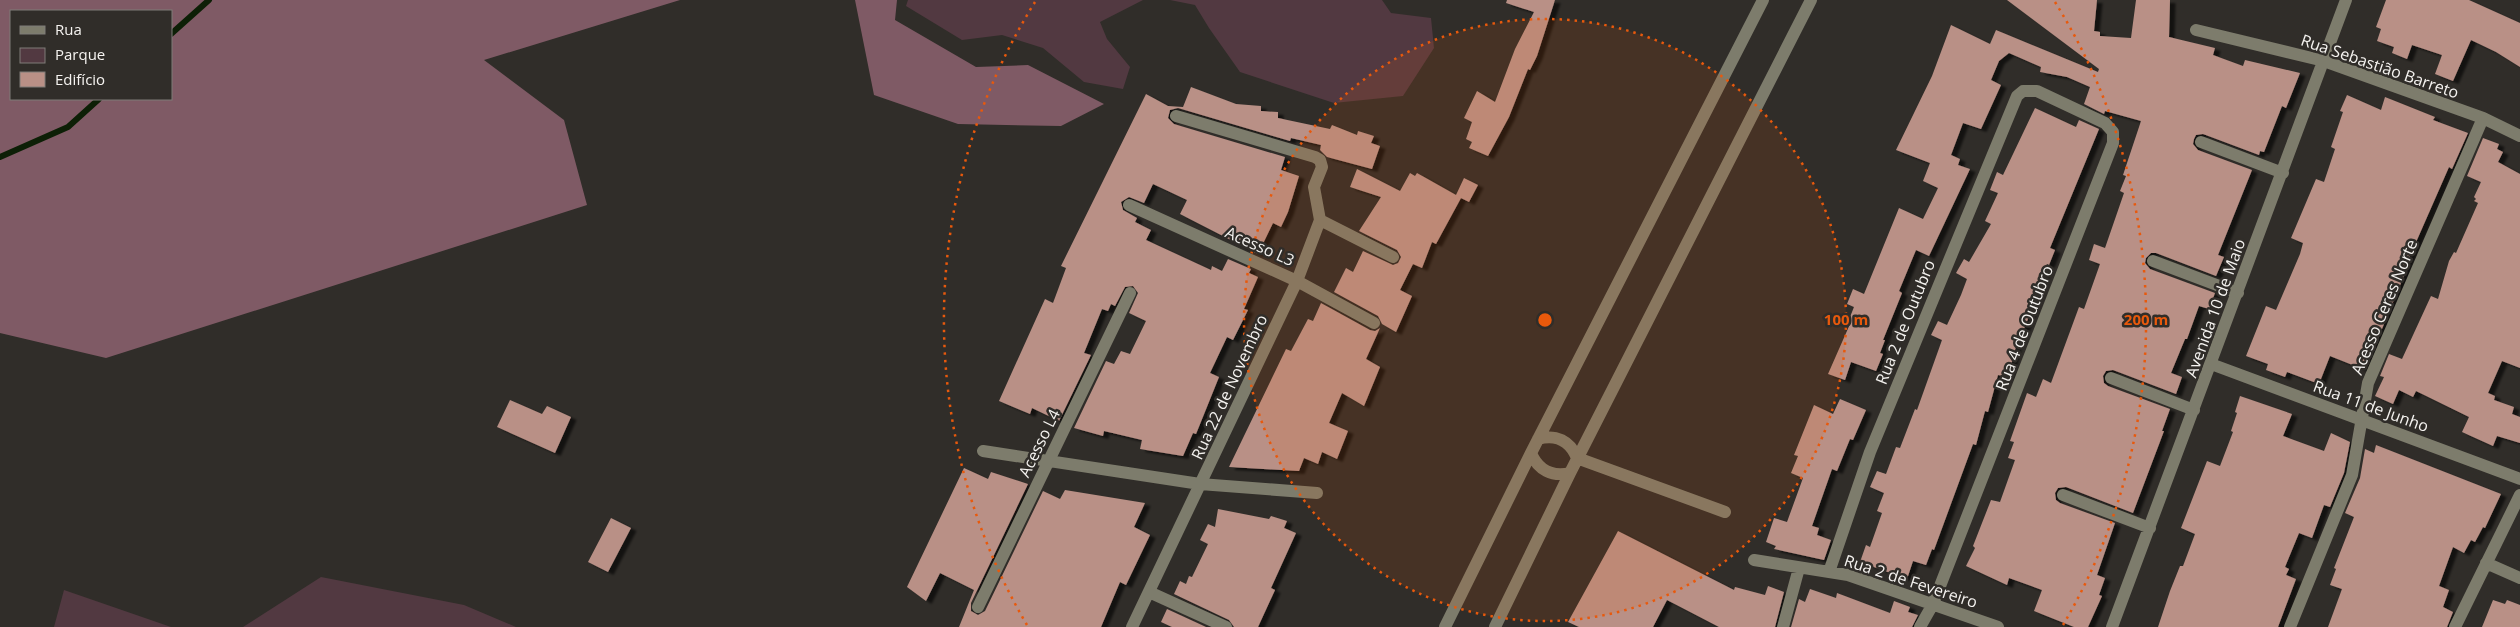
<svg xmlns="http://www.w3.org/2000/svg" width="2520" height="627" font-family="'Open Sans',sans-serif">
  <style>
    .green { fill: #523941 }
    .forest { fill: #7f5a65; fill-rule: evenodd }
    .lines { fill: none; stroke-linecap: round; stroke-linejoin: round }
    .stream { stroke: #0d1f06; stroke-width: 6 }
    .building { fill: #b99086; filter: url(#shadow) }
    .minor { stroke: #7d7c6c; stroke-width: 12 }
    .ring { fill: none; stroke: #e8590c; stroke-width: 2.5; stroke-dasharray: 2.5 5 }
    .labels { text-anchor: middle; stroke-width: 5; stroke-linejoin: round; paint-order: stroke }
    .street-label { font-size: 16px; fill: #f5f3f0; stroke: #302d29 }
    .centre { fill: #e8590c; stroke: #302d29; stroke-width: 2.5 }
    .ring-label { font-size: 15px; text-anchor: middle; font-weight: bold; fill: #e8590c; stroke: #302d29; stroke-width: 5; stroke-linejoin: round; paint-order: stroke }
  </style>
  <defs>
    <filter id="shadow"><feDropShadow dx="5.5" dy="3" stdDeviation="1" flood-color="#0009"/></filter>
  </defs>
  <rect width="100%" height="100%" fill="#302d29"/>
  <path class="green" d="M908 0H1143L1100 22 1107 39 1130 67 1123 89 1084 82 1043 48 1002 35 962 40 906 6Z
    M1170 0H1382L1391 13 1431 18 1434 48 1403 96 1334 103 1240 72 1209 28 1195 5Z
    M321 577 464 605 516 627H243Z
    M64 590 171 627H54Z"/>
  <path class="forest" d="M0 0H680L484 60 564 120 587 205 106 358 0 333ZM171 11V99H11V11Z
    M855 0H897L895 20 976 67 1028 65 1104 104 1061 126 958 124 874 95Z"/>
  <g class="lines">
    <path class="stream" d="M171 34 209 0
      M0 157 68 127 99 99"/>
  </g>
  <path class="building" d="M1507 0H1555L1537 56 1530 70 1528 69 1509 117 1488 156 1469 148 1472 142 1466 139 1472 122 1464 118 1477 91 1495 102 1515 49 1534 12 1506 3Z
    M2007 0H2097L2094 31 2100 32V36L2131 38 2136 0H2170L2169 37 2215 48 2213 55 2243 66 2245 60 2300 73 2286 108 2282 106 2264 152 2260 151 2259 155 2203 134 2196 135 2194 139 2193 144 2198 150 2252 170 2218 255 2224 257 2216 276 2156 253H2151L2146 258 2145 263 2150 269 2215 293 2209 309 2199 306 2187 339H2185L2171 373 2182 377 2176 394 2113 370 2106 371 2103 376 2104 383 2108 386 2170 409 2162 431H2164L2133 513 2066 487 2058 488 2055 493 2056 500 2060 503 2115 523 2097 575 2105 578 2099 595 2102 596 2088 627H2074L2034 611 2042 590 2009 578 2007 585 1966 566 1975 548 1973 546 1991 500 2000 502 2015 460 2008 458 2014 442 2010 441 2027 393 2036 397 2043 379 2051 383 2079 307 2084 309 2100 264 2089 260 2094 244 2105 248 2124 193 2120 191 2126 176 2123 175 2141 121 2105 111 2104 114 2084 104 2090 87 2067 77 2040 72 2041 67 2009 53 1999 61 1991 80 2001 85 1981 129 1963 123 1951 155 1960 159 1958 165 1970 169 1929 256 1916 250 1899 291 1902 293 1883 340H1885L1880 353 1883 354 1876 371 1851 362 1845 380 1828 374 1850 324 1848 322 1854 307 1847 304 1853 289 1864 294 1899 208 1923 219 1938 188 1923 181 1930 163 1896 150 1932 76 1951 25 1990 44 1996 30 2098 72 2099 69Z
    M2386 0H2469L2520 23V67L2496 52 2471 40 2453 81 2435 74 2442 55 2412 45 2407 59 2392 53 2394 47 2377 41 2381 29 2376 27Z
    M1191 87 1236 104 1261 106V111L1278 112V118L1330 129 1332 125 1357 135 1358 131 1374 136 1371 143 1380 146 1372 169 1327 157 1320 150 1321 145 1291 138 1290 141 1178 108 1170 110 1168 118 1174 124 1285 157 1281 170 1299 176 1288 212 1281 227 1273 223 1258 254 1180 214 1187 200 1153 184 1144 203 1129 197 1121 202 1123 210 1137 218 1135 222 1151 230 1146 240 1211 270 1212 266 1222 271 1228 259 1251 269 1249 273 1258 277 1244 309 1248 310 1233 340 1227 337 1210 373 1219 377 1196 434 1193 433 1183 456 1140 449 1142 440 1104 431 1103 436 1074 428 1106 361 1114 364 1121 351 1130 354 1146 321 1129 313 1138 293 1133 286 1125 287 1115 306 1111 304 1108 311 1102 309 1084 353 1091 355 1059 421 1032 408 1030 414 999 401 1045 299 1053 303 1066 268 1061 266 1146 94 1168 106 1183 107Z
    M2347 95 2381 110 2385 97 2435 117 2433 120 2468 133 2452 169 2449 167 2406 265 2408 266 2365 370 2330 356 2319 384 2287 372 2285 377 2266 370 2268 364 2246 356 2266 306 2276 310 2300 254 2303 243 2291 238 2316 179 2324 182 2335 149 2331 147 2343 112 2340 111Z
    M2035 108 2076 127 2079 120 2099 129 2050 248 2055 250 2049 265 2047 264 2037 297 2021 336 2019 335 2008 377 1998 375 1988 412 1985 411 1976 445 1973 444 1934 550 1932 549 1926 565 1913 561 1907 579 1860 562 1866 545 1870 547 1882 513 1877 511 1884 493 1870 487 1877 471 1886 474 1896 447 1900 448 1915 409 1917 410 1942 340 1931 335 1938 321 1947 325 1961 295 1967 279 1956 273 1964 259 1969 262 1991 224 1985 221 1998 193 1990 190 1997 172 2003 175Z
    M2483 138 2499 144 2497 149 2503 152 2498 162 2520 174V368L2502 361 2488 393 2495 396 2494 400 2514 407 2512 414 2520 417V443L2497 436 2493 446 2462 432 2469 417 2416 391 2413 397 2399 390 2393 404 2375 396 2384 377 2380 376 2389 354 2402 359 2431 296 2438 299 2449 261 2454 252 2456 253 2478 203 2474 201 2476 199 2474 197 2481 182 2467 176Z
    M1357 169 1400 191 1410 173 1415 176 1417 173 1456 195 1464 178 1478 185 1469 202 1459 197 1461 198 1436 244 1432 242 1422 268 1413 264 1400 290 1412 296 1396 332 1382 324 1378 316 1334 292 1346 268 1353 272 1363 251 1393 265 1398 263 1401 257 1397 250 1359 231 1381 197 1350 187Z
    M1321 303 1370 330 1375 331 1380 328 1366 359 1380 367 1364 406 1342 393 1329 423 1348 431 1337 459 1322 452 1318 464 1304 458 1299 471 1229 467 1286 349 1291 351 1308 319 1313 321Z
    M2240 396 2292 414 2283 436 2324 451 2331 433 2350 442 2344 473 2330 507 2324 505 2312 538 2299 533 2285 567 2289 569 2286 575 2296 579 2278 627H2158L2170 591 2180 566H2183L2195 534 2181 528 2207 461 2220 466 2233 432 2231 431 2237 413 2235 412Z
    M1840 399 1866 410 1853 440 1850 439 1837 471 1832 469 1812 526 1819 528 1817 535 1831 540 1824 560 1774 549 1776 546 1766 542 1774 518 1787 522 1803 478 1791 473 1798 456 1794 455 1814 405 1833 414Z
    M510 400 542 414 547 406 571 417 555 453 497 427Z
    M2376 445 2501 494 2485 528 2483 527 2475 542 2471 540 2464 553 2453 547 2439 586 2449 590 2443 607 2453 612 2447 627H2328L2342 589 2330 585 2336 569 2334 568 2354 517 2345 513 2360 478 2365 449 2374 453Z
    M964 468 988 479 991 472 1028 484 971 603V611L978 615 985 611 1043 491 1060 499 1065 490 1145 503 1134 527 1150 535 1126 585 1120 582 1101 627H959L974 590 940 573 926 601 907 587Z
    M1218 509 1269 519 1271 516 1287 521 1284 528 1296 533 1271 588 1275 590 1258 627H1234L1229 620 1174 594 1180 581 1186 584 1189 576 1192 577 1208 544 1200 540 1208 524 1215 527Z
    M611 518 631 528 608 572 588 562Z
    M1618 531 1734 590 1735 587 1765 595 1768 586 1784 592 1775 627H1719L1667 600 1653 627H1579L1568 622Z
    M1810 589 1836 598 1837 593 1890 613 1894 601 1910 607 1908 612 1918 615 1912 627H1791L1799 599 1805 602Z
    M2493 600 2505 604 2507 600 2520 605V627H2482Z
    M1167 609 1206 627H1172L1161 622Z"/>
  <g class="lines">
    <path class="minor" d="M2196 30 2324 61 2483 118 2520 136
      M2201 142 2283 173
      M1129 205 1297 281 1374 323
      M1320 220 1393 257
      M2153 261 2238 293
      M2211 364 2520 479
      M2111 378 2194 410
      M1538 439C1556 434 1570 441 1577 458L1725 512
      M983 451 1200 484 1317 493
      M1531 453C1538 470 1552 477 1570 473
      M2063 495 2150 528
      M1754 560 1848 575 1998 627
      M2486 563 2520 578
      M1829 572 1870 452 2017 96 2023 91H2037L2105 123 2113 132V143L1933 604 1920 627
      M1149 592 1226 627
      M978 607 1130 293
      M1132 627 1297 281 1320 220 1314 187 1322 167 1320 160 1315 157 1176 116
      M1445 627 1531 453 1763 0
      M1495 627 1570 473 1811 0
      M1783 627 1799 568
      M2112 627 2346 0
      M2290 627 2352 475 2368 383 2483 118
      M2455 627 2520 495"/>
  </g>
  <circle cx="1545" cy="320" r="301" fill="#e8590c" fill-opacity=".12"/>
  <g class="ring">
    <circle cx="1545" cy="320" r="301"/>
    <path d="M1027 625A601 601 0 0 1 1035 2M2055 2A601 601 0 0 1 2063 625"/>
  </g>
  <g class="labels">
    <g class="street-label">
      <text transform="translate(2380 66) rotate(19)" y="6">Rua Sebastião Barreto</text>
      <text transform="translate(1260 246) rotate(24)" y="6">Acesso L3</text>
      <text transform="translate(2384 307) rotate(-67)" y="6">Acesso Ceres Norte</text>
      <text transform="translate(2215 308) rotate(-70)" y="6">Avenida 10 de Maio</text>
      <text transform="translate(1905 322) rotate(-68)" y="6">Rua 2 de Outubro</text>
      <text transform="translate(2024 328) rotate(-69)" y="6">Rua 4 de Outubro</text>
      <text transform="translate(1229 387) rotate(-65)" y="6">Rua 22 de Novembro</text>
      <text transform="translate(2371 406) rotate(20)" y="6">Rua 11 de Junho</text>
      <text transform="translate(1039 443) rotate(-64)" y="6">Acesso L4</text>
      <text transform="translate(1911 581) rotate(18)" y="6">Rua 2 de Fevereiro</text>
    </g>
  </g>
  <circle cx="1545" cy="320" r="8" class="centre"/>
  <g class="ring-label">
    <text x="1846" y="325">100 m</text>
    <text x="2146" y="325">200 m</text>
  </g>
  <rect x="10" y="10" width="162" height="90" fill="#302d29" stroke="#7f7c79"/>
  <rect x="20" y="26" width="25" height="8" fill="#7d7c6c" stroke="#7f7c79"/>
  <text x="55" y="35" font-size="15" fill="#f5f3f0">Rua</text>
  <rect x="20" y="48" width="25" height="15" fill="#523941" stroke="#7f7c79"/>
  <text x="55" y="60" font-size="15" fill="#f5f3f0">Parque</text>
  <rect x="20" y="72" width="25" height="15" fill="#b99086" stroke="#7f7c79"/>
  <text x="55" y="85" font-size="15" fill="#f5f3f0">Edifício</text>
</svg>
